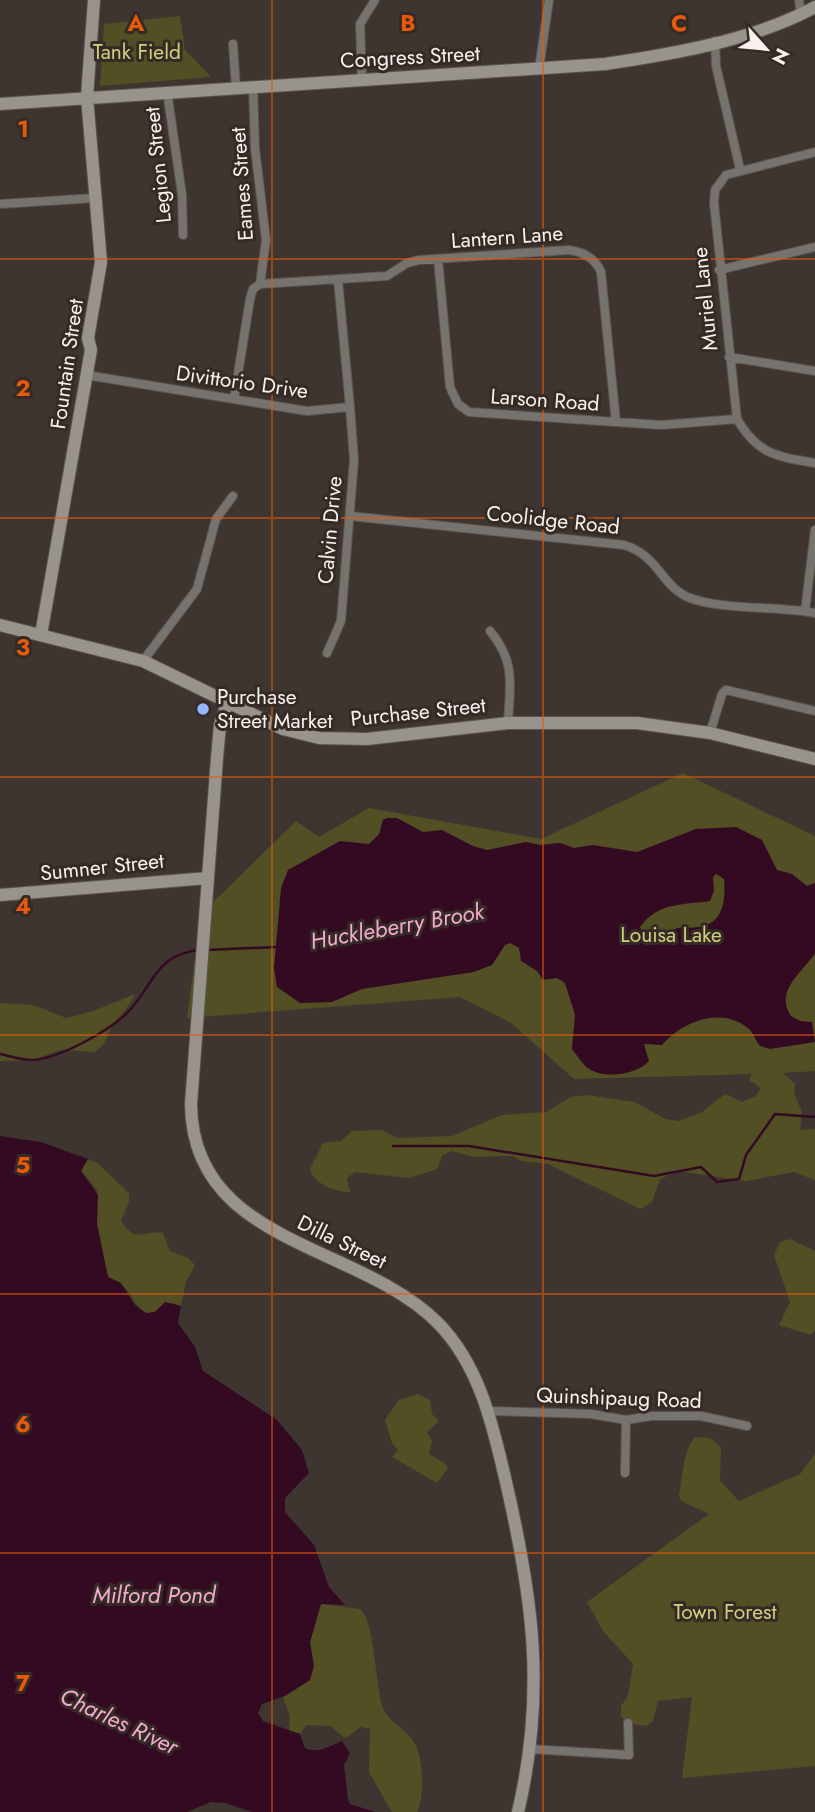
<svg xmlns="http://www.w3.org/2000/svg" width="815" height="1812" font-family="Jost,sans-serif">
  <style>
    .green { fill: #534f24 }
    .water { fill: #330a22; fill-rule: evenodd }
    .lines { fill: none; stroke-linecap: round; stroke-linejoin: round }
    .stream { stroke: #330a22; stroke-width: 2.5 }
    .street-casing { stroke: #5d534e; stroke-width: 10 }
    .secondary-casing { stroke: #5d534e; stroke-width: 14 }
    .street { stroke: #76736e; stroke-width: 8 }
    .secondary { stroke: #98938d; stroke-width: 12 }
    .grid { fill: none; stroke: #e8590c; stroke-width: 2; stroke-opacity: 0.55 }
    .poi-dot { fill: #92b7fd; stroke: #352b26; stroke-width: 2.5 }
    .labels { text-anchor: middle; stroke-width: 6; stroke-linejoin: round; paint-order: stroke }
    .park-label { font-size: 21px; fill: #d4ce7d; stroke: #352b26 }
    .street-label { font-size: 21px; fill: #f8f1ee; stroke: #352b26 }
    .poi-label { font-size: 21px; fill: #f8f1ee; stroke: #352b26; text-anchor: start }
    .water-label { font-size: 23px; font-style: italic; fill: #f6a9ce; stroke: #352b26 }
    .grid-label { font-size: 23px; text-anchor: middle; font-weight: bold; fill: #e8590c; stroke: #352b26; stroke-width: 6; stroke-linejoin: round; paint-order: stroke }
  </style>
  <rect width="100%" height="100%" fill="#3f3530"/>
  <path class="green" d="M180 16 185 50 211 77 100 86 104 24Z
    M683 773 815 836V1071L783 1073 795 1084 794 1094 802 1112 800 1130 815 1129V1180L794 1172 746 1181 678 1171 660 1179 652 1202 640 1209 548 1164 522 1161 513 1156 475 1157 451 1151 442 1156 437 1169 409 1178 355 1172 347 1178 350 1192C336 1192 313 1184 310 1169L323 1143 341 1141 352 1131 381 1130 398 1138 452 1136 502 1115 546 1112 571 1097 586 1095 635 1102 665 1119 679 1121 702 1112 725 1094 742 1102 756 1096 761 1088 749 1080 752 1074 574 1079 511 1023 460 997 187 1018 201 914 296 821 319 837 369 808 541 839Z
    M135 994C130 1006 122 1013 114 1023 106 1035 108 1044 94 1052L60 1050 32 1060 0 1061V1003L33 1005 66 1018 93 1011Z
    M88 1159 97 1163 129 1193V1202L121 1220C135 1245 142 1230 163 1233L170 1251 188 1258 195 1265 186 1282 181 1306C165 1298 163 1308 150 1314 134 1309 134 1296 123 1286 119 1282 113 1280 108 1277L97 1224V1190L81 1171Z
    M790 1239 815 1251V1330L811 1335 779 1325 790 1302 774 1255 780 1242Z
    M417 1394 430 1400 432 1414 439 1421 427 1432 432 1441 429 1454 446 1464 448 1468 437 1483 392 1457 398 1450 392 1443 385 1420 399 1400Z
    M695 1437 710 1438 721 1447 720 1481 739 1501 800 1474 815 1454V1766L682 1778 692 1697 658 1701 653 1721 646 1726 626 1723 621 1716V1706L628 1696 633 1664 603 1631 587 1602 709 1514 681 1501 679 1496C682 1480 683 1450 695 1437Z
    M321 1604 360 1609C375 1620 375 1685 383 1708 388 1722 404 1728 412 1739 424 1754 425 1797 417 1812H392L369 1772 370 1729 361 1727 345 1738 330 1726 306 1725 300 1734 289 1731 290 1716 283 1697 310 1680V1642Z"/>
  <path class="water" d="M387 818H397L423 832 442 830 473 846 487 850 526 842 540 845 560 843 574 848 593 845 637 852 696 829 736 827 762 840 777 870 792 874 807 886 815 883V953C803 972 774 991 791 1016L800 1021 812 1022 815 1042 770 1049 760 1046C756 1041 753 1032 748 1028 720 1006 682 1022 662 1045L644 1044 649 1061C638 1074 606 1079 591 1070 583 1066 577 1055 572 1049L575 1015 565 983 557 978 543 980 537 971 521 961 519 948 510 943 505 945 492 965 474 972 362 989 332 1002 300 1003 277 987 274 968 281 888 288 870 340 841 369 844 379 834 383 820ZM716 874 724 879C726 901 723 924 698 927 690 929 682 926 675 929 668 931 662 937 656 941L643 936 640 927C658 902 683 905 710 901L714 891 713 877Z
    M0 1136 41 1142 88 1159 81 1171 98 1195 97 1224 108 1277 121 1283 134 1304 146 1313 155 1312 165 1302 181 1306 178 1323 195 1347 203 1371 277 1420 302 1450 309 1473 285 1498V1512L314 1545 329 1587 345 1605 321 1604 310 1642 314 1666 310 1680 285 1696 262 1704 258 1713 263 1721 300 1734 305 1748C318 1754 330 1746 342 1741L350 1753 344 1765 348 1800 350 1804 375 1812H252L225 1803 211 1802 187 1812H0Z"/>
  <g class="lines">
    <path class="stream" d="M206 950 276 947
      M0 1054C10 1056 22 1060 32 1060 59 1059 111 1030 129 1011 154 984 156 954 200 950
      M393 1146H469L654 1176 701 1167 717 1182 739 1179 746 1155 775 1114 815 1117"/>
    <g class="street-casing">
      <path id="street" d="M799 0 801 14
        M715 41 716 66 740 169
        M233 44 236 88
        M539 69 549 0
        M362 79 360 24 375 0
        M167 91 182 195 183 235
        M815 152 726 175 715 190 714 203 737 419C758 455 776 456 815 463
        M0 204 95 198
        M438 259 450 387 458 404 469 412 661 425 737 419
        M719 270 815 247
        M260 284 387 276 407 263 419 260 569 250C584 252 595 258 601 272L616 422
        M729 357 815 371
        M86 375 307 411 350 407 338 280
        M234 399 250 299 253 289 260 284 266 240 255 148 253 86
        M350 516 624 545C660 556 661 587 690 598 721 610 779 606 815 613
        M805 611 815 530
        M490 631C516 662 510 685 508 723
        M327 653 341 621 354 460 350 407
        M143 661 197 589 216 519 233 496
        M710 733 722 694 726 690 815 711
        M489 1411 591 1414 626 1420 651 1416H701L747 1426
        M625 1473 626 1420
        M530 1749 629 1755 628 1723"/>
    </g>
    <g class="secondary-casing">
      <path id="secondary" d="M0 104 605 64C673 54 755 40 815 7
        M0 625 143 661 283 729 319 738 367 739 508 723H637L710 733 815 759
        M41 635 91 350 88 338 101 262 87 97 94 0
        M228 701 220 725 217 758 191 1104C192 1245 359 1243 438 1323 480 1366 493 1426 506 1482 533 1599 546 1693 518 1812
        M0 895 208 878"/>
    </g>
    <use href="#street" class="street"/>
    <use href="#secondary" class="secondary"/>
  </g>
  <path class="grid" d="M272 0V1812M543 0V1812M0 259H815M0 518H815M0 777H815M0 1035H815M0 1294H815M0 1553H815"/>
  <circle class="poi-dot" cx="203" cy="709" r="7"/>
  <g class="labels">
    <g class="park-label">
      <text x="137" y="59">Tank Field</text>
      <text x="671" y="942">Louisa Lake</text>
      <text x="725" y="1619">Town Forest</text>
    </g>
    <g class="street-label">
      <text transform="translate(410 57) rotate(-3)" y="7">Congress Street</text>
      <text transform="translate(158 165) rotate(-96)" y="7">Legion Street</text>
      <text transform="translate(242 184) rotate(-94)" y="7">Eames Street</text>
      <text transform="translate(507 237) rotate(-4)" y="7">Lantern Lane</text>
      <text transform="translate(705 299) rotate(-96)" y="7">Muriel Lane</text>
      <text transform="translate(67 364) rotate(-82)" y="7">Fountain Street</text>
      <text transform="translate(242 382) rotate(8)" y="7">Divittorio Drive</text>
      <text transform="translate(545 400) rotate(4)" y="7">Larson Road</text>
      <text transform="translate(553 520) rotate(6)" y="7">Coolidge Road</text>
      <text transform="translate(330 530) rotate(-85)" y="7">Calvin Drive</text>
      <text transform="translate(418 712) rotate(-6)" y="7">Purchase Street</text>
      <text transform="translate(102 867) rotate(-6)" y="7">Sumner Street</text>
      <text transform="translate(342 1242) rotate(26)" y="7">Dilla Street</text>
      <text transform="translate(619 1398) rotate(2)" y="7">Quinshipaug Road</text>
    </g>
    <g class="poi-label">
      <text x="217" y="704">Purchase<tspan x="217" dy="24">Street Market</tspan></text>
    </g>
    <g class="water-label">
      <text transform="translate(397 926) rotate(-10)" y="8">Huckleberry Brook</text>
      <text x="154" y="1603">Milford Pond</text>
      <text transform="translate(119 1721) rotate(25)" y="8">Charles River</text>
    </g>
  </g>
  <g class="grid-label">
    <text x="136" y="31">A</text>
    <text x="408" y="31">B</text>
    <text x="679" y="31">C</text>
    <text x="23" y="137">1</text>
    <text x="23" y="396">2</text>
    <text x="23" y="655">3</text>
    <text x="23" y="914">4</text>
    <text x="23" y="1173">5</text>
    <text x="23" y="1432">6</text>
    <text x="23" y="1691">7</text>
  </g>
  <g transform="translate(766 49) rotate(117)" stroke="#352b26" stroke-width="5" paint-order="stroke">
  <path d="M0-5L12 26L0 18L-12 26Z" fill="#f8f1ee"/>
  <text y="-10" font-size="19" font-weight="bold" text-anchor="middle" fill="#f8f1ee">N</text>
  </g>
</svg>
